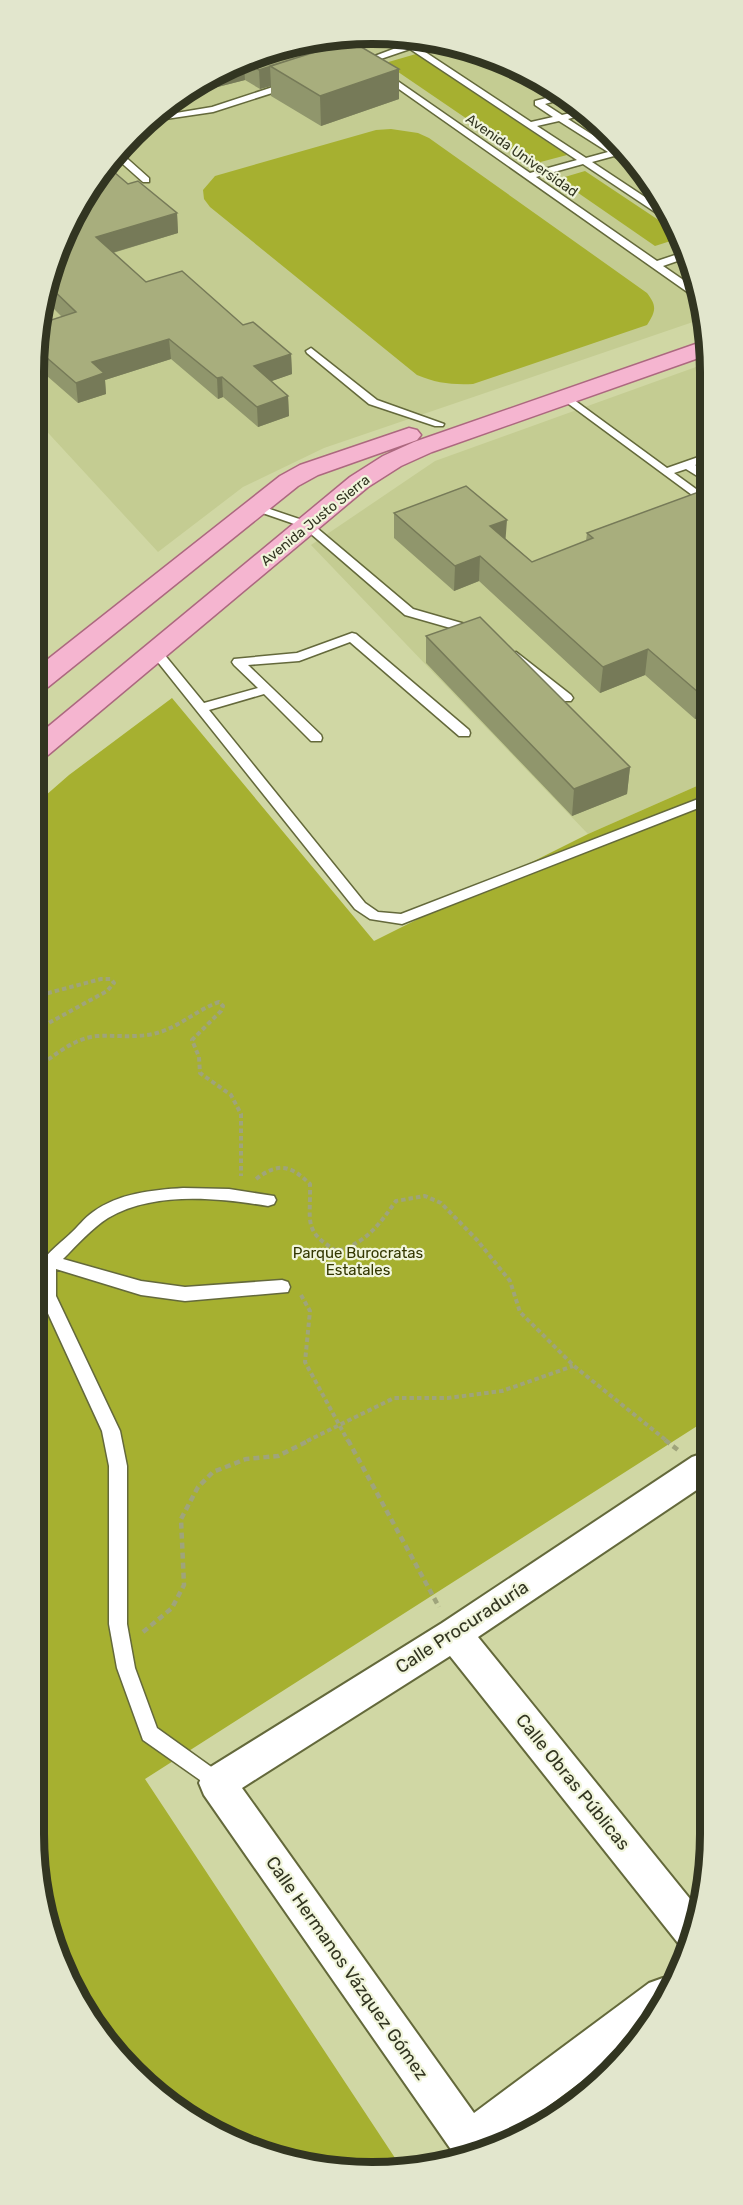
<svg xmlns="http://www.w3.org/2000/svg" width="743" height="2205" font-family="Rubik,sans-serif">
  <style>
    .built { fill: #c4cc92 }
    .green { fill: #a6b030 }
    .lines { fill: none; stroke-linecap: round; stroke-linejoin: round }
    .lane-casing { stroke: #64693b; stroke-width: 3 }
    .street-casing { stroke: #64693b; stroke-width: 4 }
    .primary-casing { stroke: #ac687f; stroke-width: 3 }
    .path-far1 { stroke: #9fa47b; stroke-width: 4; stroke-dasharray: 4.5 3; stroke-linecap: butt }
    .path { stroke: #9fa47b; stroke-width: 4.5; stroke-dasharray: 6 4; stroke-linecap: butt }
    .lane { fill: #fff; fill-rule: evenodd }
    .street { fill: #fff; fill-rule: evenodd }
    .primary { fill: #f5b5d0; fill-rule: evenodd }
    .wall { fill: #90966c }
    .shaded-wall { fill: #767a58 }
    .building { fill: #a8ae7d; stroke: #767a58; stroke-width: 1.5 }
    .labels { text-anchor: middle; stroke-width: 4.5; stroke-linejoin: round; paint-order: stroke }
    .far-street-label { font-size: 14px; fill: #323521; stroke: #f1f5dc }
    .park-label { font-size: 15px; fill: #343802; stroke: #f1f5dc }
    .near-street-label { font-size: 18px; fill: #323521; stroke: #f1f5dc }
    .rim { fill: none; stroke: #323521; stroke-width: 8 }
  </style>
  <rect width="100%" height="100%" fill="#d0d7a4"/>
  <path class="built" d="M306 39 438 40 540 78 611 132 675 222 707 328 693 322 324 448 243 487 158 552 39 423 40 305 90 183 184 90Z
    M707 363 706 782 588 834 311 545 435 461Z"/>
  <path class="green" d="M416 54 567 155 533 164 385 63Z
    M391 129 418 133 429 138 647 293C657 306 656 311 647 325L473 384C452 385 436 383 417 375L210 207 204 199 203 190 215 176 376 130Z
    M585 171 678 233 680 238 655 246 558 179Z
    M172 698 374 941 588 834 706 782 705 1421 145 1779 399 2164 328 2169 221 2137 117 2057 59 1963 33 1833 37 803 69 775Z"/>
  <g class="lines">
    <g class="lane-casing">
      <path id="lane" d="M328 39H338L358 55 351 57Z
        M398 40H407L531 122 553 117 535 105V101L561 94 566 98 545 104 562 115 582 110 587 114 568 119 616 150H622V154L630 159 637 168H632L614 156 592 162 669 213 675 222H670L583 164 536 177 657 261 684 252 686 258 663 266 695 288 698 297 693 296 379 75 386 73 530 173 577 160 410 49 363 65 356 63 404 45ZM559 121 608 152 586 158 537 126Z
        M288 82 291 83V87L213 112 152 121 158 116 212 107Z
        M121 153 149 178V182H143L116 158Z
        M311 348 377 400 444 424 443 426H435L369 404 307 353 306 351Z
        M566 394 667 468 707 454V461L695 465 707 473V482L686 469 674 473 707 497V506L562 399 561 397Z
        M255 504 311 523 413 609 479 628 481 631 475 635 405 615 303 527 251 509 249 507Z
        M352 633 356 634 469 730 470 733 469 736H459L350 642 299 661 248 665 321 735 322 738 321 741H311L264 694 209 710 365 903 378 912 401 914 706 796V805L407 922 402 924 370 919 355 909 149 651 155 647 159 648 204 703 258 688 234 665 232 662 234 659 297 653Z
        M516 652 571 695 573 698 571 701H563L512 659 510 656Z
        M183 1188 229 1189 274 1196 276 1200 274 1204 268 1206C218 1198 154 1191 108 1218 92 1228 77 1245 63 1259L141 1281 185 1287 282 1280 288 1282 290 1287 288 1292 185 1301 141 1295 56 1269V1296L120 1431 127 1466V1624L135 1668 157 1728 224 1776 227 1783 224 1790 217 1792 143 1740 117 1668 109 1624V1466L102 1431 40 1296C36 1259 45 1257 70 1234 78 1227 84 1218 93 1212 119 1193 152 1190 183 1188Z"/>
    </g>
    <g class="street-casing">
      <path id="street" d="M704 1453V1485L478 1637 699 1910 684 1946 678 1943 450 1656 242 1788 474 2113 649 1983 663 1978 670 1980 653 2021 625 2049 503 2140 459 2161 204 1795 199 1783 204 1771 442 1623 692 1457Z"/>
    </g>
    <g class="primary-casing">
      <path id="primary" d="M707 340V355L432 452 401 466 368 487 48 755 38 758V735L350 477 383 456 414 442Z
        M409 428 417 430 421 435 417 440 318 475 298 486 48 687 38 690V667L280 476 300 465Z"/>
    </g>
    <path class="path-far1" d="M36 1030 107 991 114 983 111 979H101L37 996
      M36 1068C54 1056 74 1038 97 1036 116 1035 133 1038 153 1034 177 1029 196 1010 219 1002L223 1006 221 1011 192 1040 199 1057 200 1073 231 1095 241 1114V1176
      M256 1179C279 1162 290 1165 310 1184 311 1221 302 1231 337 1251 366 1243 379 1225 396 1201L425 1196 441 1203 477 1240 510 1281 520 1312 574 1366 667 1441
      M301 1295 310 1311 305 1362 348 1441
      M307 1441 394 1398H448L502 1391 573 1366"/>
    <path class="path" d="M348 1440 439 1607
      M665 1440 678 1450
      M143 1632 172 1608 184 1585 181 1519 198 1487 213 1472 246 1459 278 1456 310 1440"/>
    <use href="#lane" class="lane"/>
    <use href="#street" class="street"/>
    <use href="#primary" class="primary"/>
  </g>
  <path class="wall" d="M306 39 399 99 321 126 271 96V86L260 89 245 80 206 90 203 88 184 90Z
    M90 183 128 184 177 213 178 233 113 253 146 282 243 325 291 354 292 374 271 381 288 396 289 416 258 427 223 397 218 399 171 359 105 380 106 394 78 403 39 369V324L62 317 43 298Z
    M704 490 706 714 695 719 645 675 600 693 479 581 454 591 394 538V513L506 539 532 562 586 541 587 533Z
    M426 636 630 767 627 794 572 816 426 663Z"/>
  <path class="shaded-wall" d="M244 65 245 80 206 90 205 81Z
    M270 66 271 86 260 89 259 70Z
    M399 69V99L321 126 320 96Z
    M203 82V88L176 97 184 90Z
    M177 213 178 233 98 257 96 237Z
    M169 339 171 359 105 380 106 394 78 403 76 383 92 362Z
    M291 354 292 374 255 387 254 366Z
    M222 377 223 397 218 399 217 378Z
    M288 396 289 416 258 427 257 407Z
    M507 520 505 546 490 526Z
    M480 556 479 581 454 591 455 566Z
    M648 649 645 675 600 693 603 667Z
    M706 690V714L695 719 699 693Z
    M630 767 627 794 572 816 574 789Z"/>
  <path class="building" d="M306 39H311L324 49 259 70 248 63Z
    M351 41 399 69 320 96 270 66Z
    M107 166 128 184 138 181 177 213 96 237 146 282 182 271 243 325 253 322 291 354 254 366 288 396 257 407 222 377 217 378 169 339 92 362 104 373 76 383 39 351V324L76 312 48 285 78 212 83 210 80 208 90 183Z
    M466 486 507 520 490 526 532 562 593 538 587 533 704 490 707 492 706 690 699 693 648 649 603 667 480 556 455 566 394 513Z
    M480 617 630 767 574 789 426 636Z"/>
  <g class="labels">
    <g class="far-street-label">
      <text transform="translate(522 155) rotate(35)" y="5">Avenida Universidad</text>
      <text transform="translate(315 520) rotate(-39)" y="5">Avenida Justo Sierra</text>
    </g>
    <g class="park-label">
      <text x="358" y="1258">Parque Burocratas<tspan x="358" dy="17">Estatales</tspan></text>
    </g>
    <g class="near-street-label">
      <text transform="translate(462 1627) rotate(-33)" y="6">Calle Procuraduría</text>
      <text transform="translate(573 1782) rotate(51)" y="6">Calle Obras Públicas</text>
      <text transform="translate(347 1968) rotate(55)" y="6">Calle Hermanos Vázquez Gómez</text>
    </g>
  </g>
  <path d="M0 0H743V2205H0ZM372 44H372A328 328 0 0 1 700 372V1834A328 328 0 0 1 372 2162H372A328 328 0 0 1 44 1834V372A328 328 0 0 1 372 44Z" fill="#e2e6cd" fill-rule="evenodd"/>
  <path class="rim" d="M372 44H372A328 328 0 0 1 700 372V1834A328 328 0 0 1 372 2162H372A328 328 0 0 1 44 1834V372A328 328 0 0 1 372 44Z"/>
</svg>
